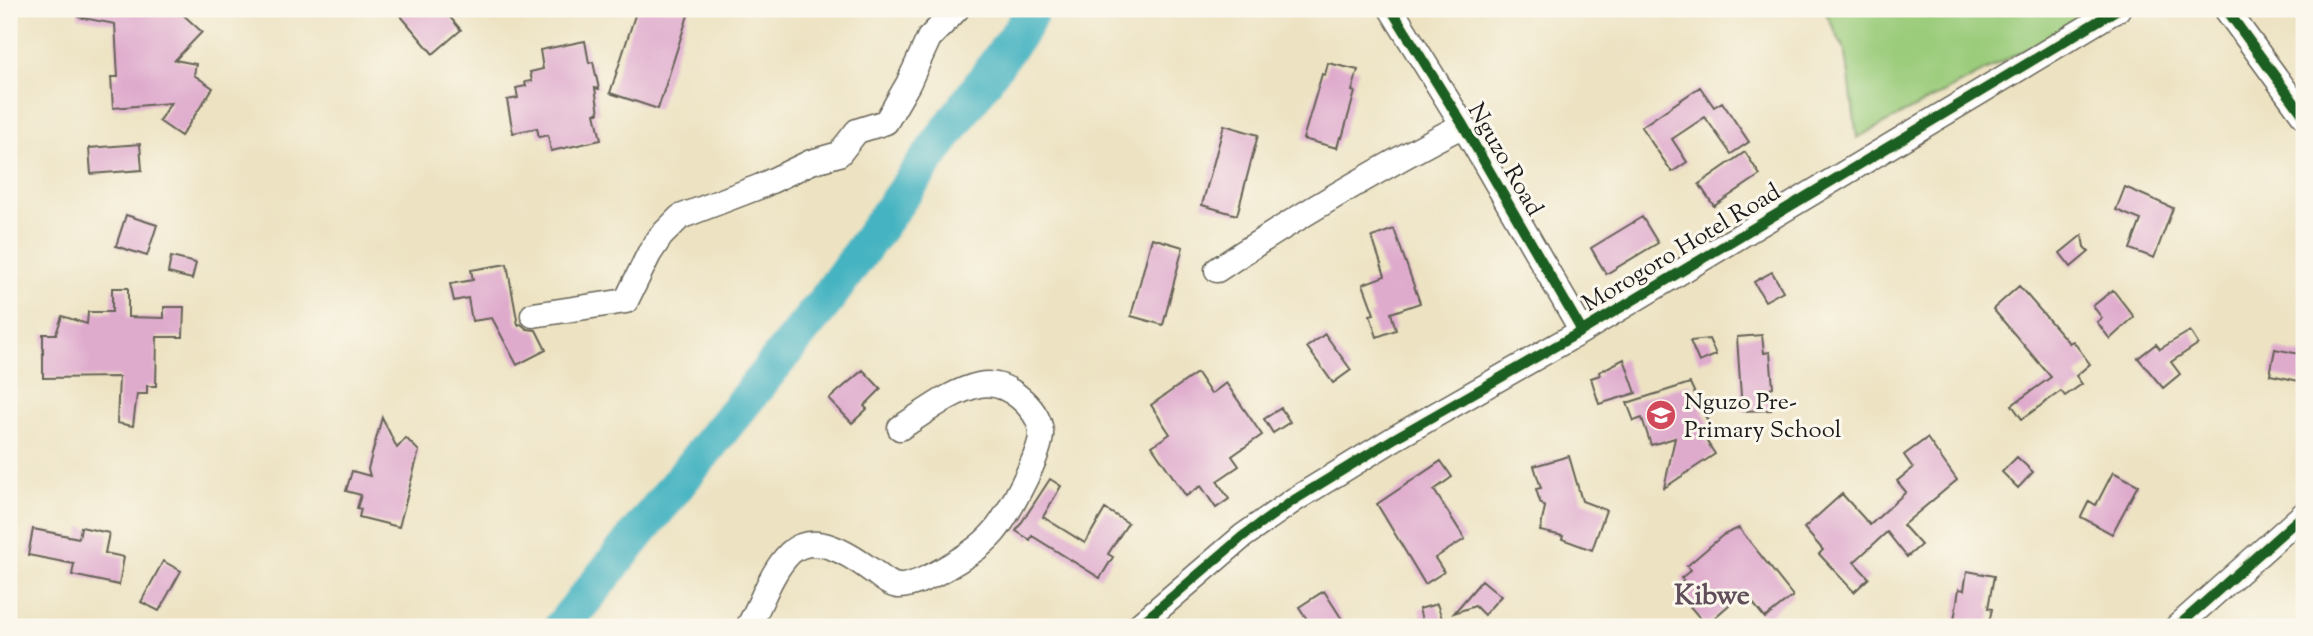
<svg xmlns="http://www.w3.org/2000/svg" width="2313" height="636" font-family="'Sorts Mill Goudy',serif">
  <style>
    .green { fill: #9bcc7b; stroke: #5c744c; stroke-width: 2 }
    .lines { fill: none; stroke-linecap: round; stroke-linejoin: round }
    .river { stroke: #45b3c1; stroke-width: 37 }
    .building { fill: #dfabcd }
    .minor-casing { stroke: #656256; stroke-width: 27 }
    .minor { stroke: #fff; stroke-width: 24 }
    .cycleway-casing { stroke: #fbf7ec; stroke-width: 15 }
    .cycleway { stroke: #1b5e20; stroke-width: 10 }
    .labels { text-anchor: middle; stroke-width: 6; stroke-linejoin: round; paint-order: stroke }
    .street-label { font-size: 24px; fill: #1c1c1c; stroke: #fbf7ec }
    .poi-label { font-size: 24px; fill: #1c1c1c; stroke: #fbf7ec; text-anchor: start }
    .quarter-label { font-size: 28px; font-weight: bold; fill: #604e5a; stroke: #fbf7ec }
  </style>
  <rect width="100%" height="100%" fill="#fbf7ec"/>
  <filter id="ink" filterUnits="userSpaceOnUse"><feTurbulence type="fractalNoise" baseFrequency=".0143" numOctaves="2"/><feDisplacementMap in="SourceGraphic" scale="14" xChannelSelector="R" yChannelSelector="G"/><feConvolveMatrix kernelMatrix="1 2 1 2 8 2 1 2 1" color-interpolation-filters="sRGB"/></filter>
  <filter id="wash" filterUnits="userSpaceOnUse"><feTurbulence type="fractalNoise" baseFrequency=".00686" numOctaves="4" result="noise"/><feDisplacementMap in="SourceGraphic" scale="28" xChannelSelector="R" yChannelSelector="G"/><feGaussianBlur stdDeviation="1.57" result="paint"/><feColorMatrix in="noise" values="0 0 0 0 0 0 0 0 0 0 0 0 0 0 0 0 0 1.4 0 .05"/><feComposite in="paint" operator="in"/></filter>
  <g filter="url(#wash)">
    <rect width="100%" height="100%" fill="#ede3c3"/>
    <path class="green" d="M1824 9H2103L1857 138 1846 53Z"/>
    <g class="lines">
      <path class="river" d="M562 627 824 303 1025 24 1032 9"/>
    </g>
    <g id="blocks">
      <path class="building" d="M79 9H177L202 32 175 60 196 64 194 75 213 88 181 136 159 121 171 103 113 108 111 77H118L115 24 78 17Z
        M395 9H443L461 30 433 54Z
        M637 9H690L658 109 610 93Z
        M585 41 589 63 593 62 599 89 595 88 599 113H595L601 140 551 151 548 135 539 137 537 128 513 133 507 100 518 98 516 88 526 86 525 82 532 81 530 72 543 69 540 50Z
        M1328 63 1358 70 1352 91 1355 92 1342 138 1340 137 1337 148 1303 139 1322 74 1325 75Z
        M1700 87 1714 107 1722 102 1749 142 1731 154 1705 117 1672 139 1687 162 1672 172 1641 127Z
        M1224 125 1258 135 1237 215 1202 205Z
        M140 144 142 170 91 174 89 148Z
        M1745 152 1760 175 1714 206 1699 184Z
        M2125 187 2173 208 2154 258 2130 249 2141 220 2116 210Z
        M126 215 157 225 147 256 116 246Z
        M1642 217 1658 243 1606 274 1591 248Z
        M1394 229 1420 303 1391 313 1396 330 1377 337 1370 315 1374 314 1363 284 1385 276 1372 237Z
        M2082 235 2084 247 2089 252 2071 267 2060 253Z
        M1152 238 1183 247 1163 325 1131 316Z
        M171 257 196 263 192 279 168 273Z
        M507 264 518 325 521 324 527 329 536 330 546 350 517 365 492 318 472 321 468 298 454 301 450 284 473 280 471 270Z
        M1772 272 1783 291 1765 301 1754 282Z
        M2019 286 2069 343 2073 341 2090 364 2076 376 2082 384 2065 396 2061 391 2022 419 2012 405 2051 377 1993 309Z
        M112 288H128V317L164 318V307H184L183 337H157L156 386H147V394H137L133 426 117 423 119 377 43 378V334H56L62 316 87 324 88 312H112Z
        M2113 290 2134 317 2110 339 2097 322 2102 318 2093 306Z
        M2190 331 2198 344 2171 362 2180 374 2163 388 2138 358 2156 344 2160 349Z
        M1325 334 1351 370 1333 383 1307 347Z
        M1762 335 1764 353 1770 352 1773 387 1770 388 1771 410 1742 411 1737 337Z
        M1709 339 1716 355 1699 362 1690 341Z
        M2275 349 2304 355V382L2270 375Z
        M1624 359 1636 393 1599 404 1591 378 1600 375 1599 372Z
        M863 370 881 389 864 406 867 409 852 423 829 399Z
        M1197 373 1211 394 1226 383 1262 435 1232 456 1239 466 1217 481 1229 499 1216 508 1201 486 1186 496 1152 446 1170 434 1151 405Z
        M1690 383 1710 426 1700 431 1715 454 1664 488 1675 438 1651 445 1642 418 1634 421 1627 403Z
        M1281 408 1290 422 1273 433 1264 419Z
        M382 417 397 448 406 438 419 451 399 527 359 517 361 509 357 508 361 495 346 491 352 471 370 476 368 469Z
        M1927 438 1957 480 1903 525 1921 545 1907 557 1887 532 1854 562 1869 578 1854 592 1819 554 1823 550 1804 528 1842 494 1870 525 1906 492 1897 481 1913 468 1904 455Z
        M1569 456 1582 501 1606 510 1592 550 1562 539 1563 536 1540 531 1545 507 1540 502 1536 489 1541 488 1534 466Z
        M2017 457 2033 472 2018 488 2002 472Z
        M1441 461 1452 477 1434 490 1465 539 1435 558 1444 572 1425 584 1377 504Z
        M2113 472 2138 485 2112 534 2081 517 2089 501 2096 505Z
        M1050 479 1061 486 1043 517 1085 543 1105 509 1128 523 1108 554 1113 557 1100 578 1032 536 1030 540 1016 531Z
        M81 527 109 533 105 553 124 557 119 585 72 575 74 564 28 555 33 529 79 538Z
        M1739 528 1793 596 1765 618 1744 592 1706 625 1675 589 1684 581 1681 578 1691 570 1687 566 1723 535Z
        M163 561 181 571 159 611 141 602Z
        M1967 571 1994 576 1988 608 1992 609 1988 627H1953L1959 589 1964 590Z
        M1482 580 1501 596 1484 615 1475 606 1454 613Z
        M1324 591 1347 627H1312L1299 607Z
        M1437 604 1445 627H1424L1419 609Z"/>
    </g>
  </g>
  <g filter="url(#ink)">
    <use href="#blocks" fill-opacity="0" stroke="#656256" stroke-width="2"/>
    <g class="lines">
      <g class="minor-casing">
        <path id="minor" d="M1391 9 1463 125 1582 331
          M2226 9 2304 116
          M1217 270C1297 216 1377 170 1463 125
          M533 315 626 301 649 254 661 236 680 217 761 186 811 162 839 154 857 131 886 122 908 84 929 38 957 9
          M748 627C762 603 770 573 790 553 814 531 849 554 871 570 879 575 888 585 898 586 917 587 955 563 970 553 979 547 987 540 994 532 1007 517 1043 451 1041 432 1040 418 1029 405 1019 397 1007 387 994 382 979 385 951 391 924 413 900 428
          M1137 627 1243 536 1294 500 1395 438 1582 331 2118 9
          M2177 627 2304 514"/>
      </g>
      <use href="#minor" class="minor"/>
      <g class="cycleway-casing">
        <path id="cycleway" d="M1391 9 1463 125 1582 331
          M2226 9 2304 116
          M1137 627 1243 536 1294 500 1395 438 1582 331 2118 9
          M2177 627 2304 514"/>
      </g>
      <use href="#cycleway" class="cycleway"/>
    </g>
  </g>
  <defs>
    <g id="school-disc" transform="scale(1.575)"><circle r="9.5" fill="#d1495b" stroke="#fbf7ec"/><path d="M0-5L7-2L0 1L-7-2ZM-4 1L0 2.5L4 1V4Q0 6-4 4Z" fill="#fff"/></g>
  </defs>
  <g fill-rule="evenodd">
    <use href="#school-disc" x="1661" y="415"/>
  </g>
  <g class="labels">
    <g class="street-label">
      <text transform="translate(1506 159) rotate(60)" y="8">Nguzo Road</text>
      <text transform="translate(1681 247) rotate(-31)" y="8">Morogoro Hotel Road</text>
    </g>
    <g class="poi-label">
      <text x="1684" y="409">Nguzo Pre-<tspan x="1684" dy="28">Primary School</tspan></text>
    </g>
    <g class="quarter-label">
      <text x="1712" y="604">Kibwe</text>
    </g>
  </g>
  <rect width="2313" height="636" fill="none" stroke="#fbf7ec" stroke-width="35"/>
</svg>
